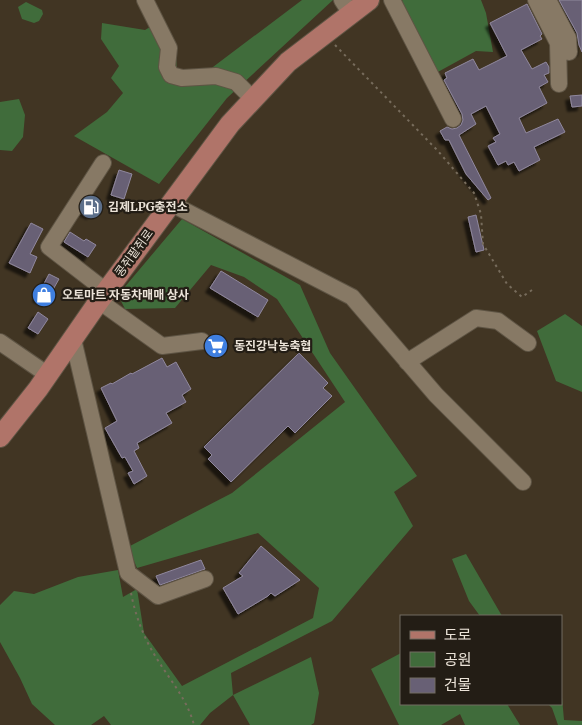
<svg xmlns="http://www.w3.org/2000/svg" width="582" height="725" font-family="Merriweather,'Noto Sans KR',serif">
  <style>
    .green { fill: #406c3b }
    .building { fill: #686075; stroke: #90889e; filter: url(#shadow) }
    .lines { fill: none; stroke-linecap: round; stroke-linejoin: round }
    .minor-casing { stroke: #5e5444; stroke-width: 18 }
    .major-casing { stroke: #5e5444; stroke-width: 22 }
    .path { stroke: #776c5c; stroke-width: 2; stroke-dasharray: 2.5 4; stroke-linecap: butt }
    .minor { stroke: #877965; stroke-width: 16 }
    .major { stroke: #b07469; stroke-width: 20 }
    .labels { text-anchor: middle; stroke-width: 4.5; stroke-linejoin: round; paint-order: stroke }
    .poi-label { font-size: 12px; font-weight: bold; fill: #ebe3d8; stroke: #231d15; text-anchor: start }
    .street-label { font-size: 12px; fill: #ebe3d8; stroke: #231d15 }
  </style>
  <defs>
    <filter id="shadow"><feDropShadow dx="-4.5" dy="4.5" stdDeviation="1" flood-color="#0009"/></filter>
  </defs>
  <rect width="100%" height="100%" fill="#413523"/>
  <path class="green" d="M302 0H333L227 98 159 184 74 136 107 112 123 93 111 78 119 66 101 39 102 23 145 30 150 27 176 54 177 72 209 70Z
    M403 0H481L486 13 493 52 476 51 436 73 401 1Z
    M26 2 42 10 43 14 39 21 34 23 22 19 18 7Z
    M19 99 25 115 23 137 12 151 0 150V102Z
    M182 219 300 285 330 353 417 476 394 492 413 526 332 621 231 673 233 695 311 657 319 693 314 723 311 725H250L233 695 210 713 200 725H111L104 716 91 725H55L32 704 20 678 0 642V605L14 591 34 594 78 577 118 570 123 597 137 589 144 633 182 686 313 618 319 588 258 533 137 568 128 547 232 493 345 402 277 299 244 277 211 265 175 308 125 309 118 295Z
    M565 314 582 326V392L556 381 537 331Z
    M466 554 502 616H480L469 601 452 559Z
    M401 653V704H507L520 725H465L460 714 441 725H399L371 669Z
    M561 686 564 720 582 721V725H558L552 708 548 704H561Z"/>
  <path class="building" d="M559 0H582V52L579 45 577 33Z
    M527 4 542 34 540 36 542 39 521 50 532 69 546 62 549 67V73L544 75 548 82 539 87 547 103 519 118 526 133 558 119 565 132 534 147 540 160 519 171 514 162 508 165 506 161 498 165 488 146 496 142 493 138 500 134 486 106 471 114 476 124 459 135 491 198 488 200 466 174 449 140H445L440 131 447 127 452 129 457 128 461 125 463 120 462 114 444 80 447 78 445 73 473 59 479 70 507 56 490 23Z
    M582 95V106L572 107 570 96Z
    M119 170 132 174 124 199 111 195Z
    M92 198 99 203 91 215 84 211Z
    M476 215 484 250 476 252 468 217Z
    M31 223 43 229 30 254 37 257 30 273 9 263Z
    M70 232 84 241 86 239 96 245 88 257 64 242Z
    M221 271 268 300 258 317 210 288Z
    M49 274 59 279 46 302 37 297Z
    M38 312 48 319 38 334 28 328Z
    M299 353 328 383 323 388 332 396 295 433 288 426 231 482 208 459 212 455 204 447Z
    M162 358 167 367 176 362 191 389 182 395 186 402 166 413 172 423 137 443 139 448 134 451 147 476 134 484 128 473 133 471 125 457 122 458 105 428 117 421 101 388 111 383 112 384 131 373 132 374Z
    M261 546 300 580 275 596 271 593 268 596 238 614 223 588 243 576 239 573Z
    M201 560 205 569 160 585 156 576Z"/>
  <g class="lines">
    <g class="minor-casing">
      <path id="minor" d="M145 0 169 48 167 67 171 75 182 78 216 76 236 82 253 99
        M342 0 351 14
        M392 0 453 119
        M536 0 558 43 559 84
        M548 0 568 38 569 52
        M103 163 49 247 106 291
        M170 203 352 297 436 395 523 482
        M99 301 162 346 202 341
        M73 339 128 573 158 596 205 579
        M0 342 48 375
        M407 362 476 318 498 321 528 343"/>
    </g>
    <g class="major-casing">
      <path id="major" d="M0 437 38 389 99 301 230 124 288 62 369 0"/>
    </g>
    <path class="path" d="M335 45 438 151 474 193 481 214 483 244 507 284 522 297 532 290
      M131 593C135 614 143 636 154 654 168 678 187 698 194 725"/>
    <use href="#minor" class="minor"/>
    <use href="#major" class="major"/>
  </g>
  <defs>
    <g id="fuel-disc" transform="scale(1.25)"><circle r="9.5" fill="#5c6f8a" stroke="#231d15"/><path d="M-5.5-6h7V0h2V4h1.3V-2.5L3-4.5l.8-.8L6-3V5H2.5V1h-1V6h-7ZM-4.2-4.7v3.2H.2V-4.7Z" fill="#fff"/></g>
    <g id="shop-disc" transform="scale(1.25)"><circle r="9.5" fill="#3f7fe0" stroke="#231d15"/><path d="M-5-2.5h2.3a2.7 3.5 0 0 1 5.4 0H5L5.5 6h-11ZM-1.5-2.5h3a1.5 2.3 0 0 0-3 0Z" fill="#fff"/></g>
    <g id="supermarket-disc" transform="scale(1.25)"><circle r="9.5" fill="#3f7fe0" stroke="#231d15"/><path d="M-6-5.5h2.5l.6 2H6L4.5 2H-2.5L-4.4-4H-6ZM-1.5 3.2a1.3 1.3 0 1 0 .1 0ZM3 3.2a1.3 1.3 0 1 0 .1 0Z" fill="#fff"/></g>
  </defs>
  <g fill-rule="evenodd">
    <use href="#fuel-disc" x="91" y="207"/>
    <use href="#shop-disc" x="44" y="295"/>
    <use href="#supermarket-disc" x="216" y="346"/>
  </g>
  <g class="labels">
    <g class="poi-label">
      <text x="108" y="211">김제LPG충전소</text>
      <text x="62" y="299">오토마트 자동차매매 상사</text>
      <text x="234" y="350">동진강낙농축협</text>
    </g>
    <g class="street-label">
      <text transform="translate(134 253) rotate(-54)" y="4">콩쥐팥쥐로</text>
    </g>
  </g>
  <rect x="400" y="615" width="162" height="90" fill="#231d15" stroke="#736c63"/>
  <rect x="410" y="631" width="25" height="8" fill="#b07469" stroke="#736c63"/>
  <text x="444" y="640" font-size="15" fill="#ebe3d8">도로</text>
  <rect x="410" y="652" width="25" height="15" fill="#406c3b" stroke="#736c63"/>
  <text x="444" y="665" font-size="15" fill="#ebe3d8">공원</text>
  <rect x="410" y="678" width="25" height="15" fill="#686075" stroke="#736c63"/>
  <text x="444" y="690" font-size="15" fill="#ebe3d8">건물</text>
</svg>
